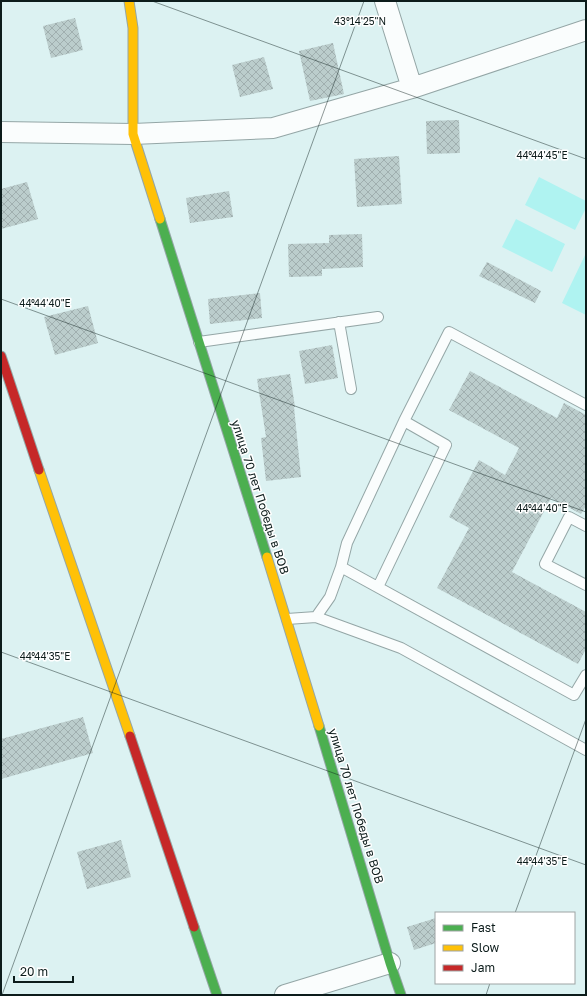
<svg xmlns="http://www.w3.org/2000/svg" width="587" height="996" font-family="'Golos Text',sans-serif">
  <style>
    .park { fill: #aff3f1 }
    .building { fill: url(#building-cross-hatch) }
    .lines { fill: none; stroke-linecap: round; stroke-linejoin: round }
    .lane-casing { stroke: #94a6a6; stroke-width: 12 }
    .street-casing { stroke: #94a6a6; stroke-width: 22 }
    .fast-casing { stroke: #94a6a6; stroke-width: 11 }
    .slow-casing { stroke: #94a6a6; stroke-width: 11 }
    .jam-casing { stroke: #94a6a6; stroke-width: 11 }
    .lane { stroke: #fafdfd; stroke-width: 10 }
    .street { stroke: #fafdfd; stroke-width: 20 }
    .fast { stroke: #4caf50; stroke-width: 9 }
    .slow { stroke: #ffc107; stroke-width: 9 }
    .jam { stroke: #c62828; stroke-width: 9 }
    .ticks { fill: none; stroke: #0c1c1b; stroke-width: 1; stroke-opacity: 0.45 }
    .labels { text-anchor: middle; stroke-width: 3; stroke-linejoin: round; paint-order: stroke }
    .street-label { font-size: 12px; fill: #0c1c1b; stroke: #fff }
    .ticks-label { font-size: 10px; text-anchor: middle; fill: #0c1c1b; stroke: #fff; stroke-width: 3; stroke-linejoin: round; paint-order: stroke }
  </style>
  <defs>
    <pattern id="building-cross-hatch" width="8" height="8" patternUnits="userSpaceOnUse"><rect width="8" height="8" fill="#bbcdcc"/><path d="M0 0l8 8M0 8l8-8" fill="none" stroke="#a0afaf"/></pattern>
  </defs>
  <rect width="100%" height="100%" fill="#dcf2f2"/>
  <path class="park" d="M539 177 586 201V208L575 230 525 205Z
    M516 219 565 244 552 272 502 247Z
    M586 253V315L562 303Z"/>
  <path class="building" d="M75 18 83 50 51 58 43 26Z
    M333 43 344 94 310 101 299 51Z
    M264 57 273 89 240 97 232 65Z
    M459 120 460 153 427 154 426 121Z
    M399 156 402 204 357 207 354 159Z
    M27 182 38 219 1 229V189Z
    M229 191 233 217 190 223 186 198Z
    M362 234 363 267 322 269V276L289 277 288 244 329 243V235Z
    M487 262 541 291 535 303 479 276Z
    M260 293 262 318 210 324 208 299Z
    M88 306 98 343 55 355 44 317Z
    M332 345 338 378 305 384 299 351Z
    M470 371 557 418 564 403 586 415V506L581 514 551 498 512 572 586 612V649L578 664 437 588 469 528 449 517 479 460 505 475 519 448 449 410Z
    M290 374 295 407H294L301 477 266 481 261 438 266 437 257 379Z
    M83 717 93 753 1 779V739Z
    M121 840 131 877 87 889 77 852Z
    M436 918V943L414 950 407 927Z"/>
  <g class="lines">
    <g class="lane-casing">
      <path id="lane" d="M339 322 351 389
        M199 342 378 317
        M586 526 569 517 545 564 586 585
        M341 567 574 695 586 675
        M378 587 446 445 404 421
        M316 617 330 597 341 567 347 543 404 421 449 332 586 405
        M287 619 316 617 401 648 586 750"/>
    </g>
    <g class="street-casing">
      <path id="street" d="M385 1 412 88
        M1 132 133 134 273 128 412 88 586 30
        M285 995 390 963"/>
    </g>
    <g class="fast-casing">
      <path id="fast" d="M160 219 267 557
        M319 726 390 963 401 995
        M194 927 217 995"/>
    </g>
    <g class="slow-casing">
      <path id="slow" d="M129 1 133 28V134L160 219
        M39 470 130 736
        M267 557 319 726"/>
    </g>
    <g class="jam-casing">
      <path id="jam" d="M1 356 39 470
        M130 736 194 927"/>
    </g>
    <use href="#lane" class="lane"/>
    <use href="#street" class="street"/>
    <use href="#fast" class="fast"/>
    <use href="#slow" class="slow"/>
    <use href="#jam" class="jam"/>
  </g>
  <path class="ticks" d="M152 1 586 159M1 299 586 512M1 652 586 865M515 913 586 719M2 995 364 1M486 995 490 983"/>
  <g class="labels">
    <g class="street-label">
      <text transform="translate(260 497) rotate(72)" y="4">улица 70 лет Победы в ВОВ</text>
      <text transform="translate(356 806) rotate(73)" y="4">улица 70 лет Победы в ВОВ</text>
    </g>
  </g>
  <g class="ticks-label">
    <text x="360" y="25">43°14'25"N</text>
    <text x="542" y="159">44°44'45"E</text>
    <text x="45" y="307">44°44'40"E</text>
    <text x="542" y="512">44°44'40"E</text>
    <text x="45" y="660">44°44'35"E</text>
    <text x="542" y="865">44°44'35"E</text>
  </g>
  <rect width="587" height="996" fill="none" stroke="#0c1c1b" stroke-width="4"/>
  <rect x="435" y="912" width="140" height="72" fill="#ffffff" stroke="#9ea4a4"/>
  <rect x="443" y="925" width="20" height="6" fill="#4caf50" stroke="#9ea4a4"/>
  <text x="471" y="932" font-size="12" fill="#0c1c1b">Fast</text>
  <rect x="443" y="945" width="20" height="6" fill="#ffc107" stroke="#9ea4a4"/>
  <text x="471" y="952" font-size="12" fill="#0c1c1b">Slow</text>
  <rect x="443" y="965" width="20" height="6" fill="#c62828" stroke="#9ea4a4"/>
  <text x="471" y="972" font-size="12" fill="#0c1c1b">Jam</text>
  <path d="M14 976v6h59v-6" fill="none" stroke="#0c1c1b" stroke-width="2"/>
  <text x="20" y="976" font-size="12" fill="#0c1c1b" stroke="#ffffff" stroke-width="3" paint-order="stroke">20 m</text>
</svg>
